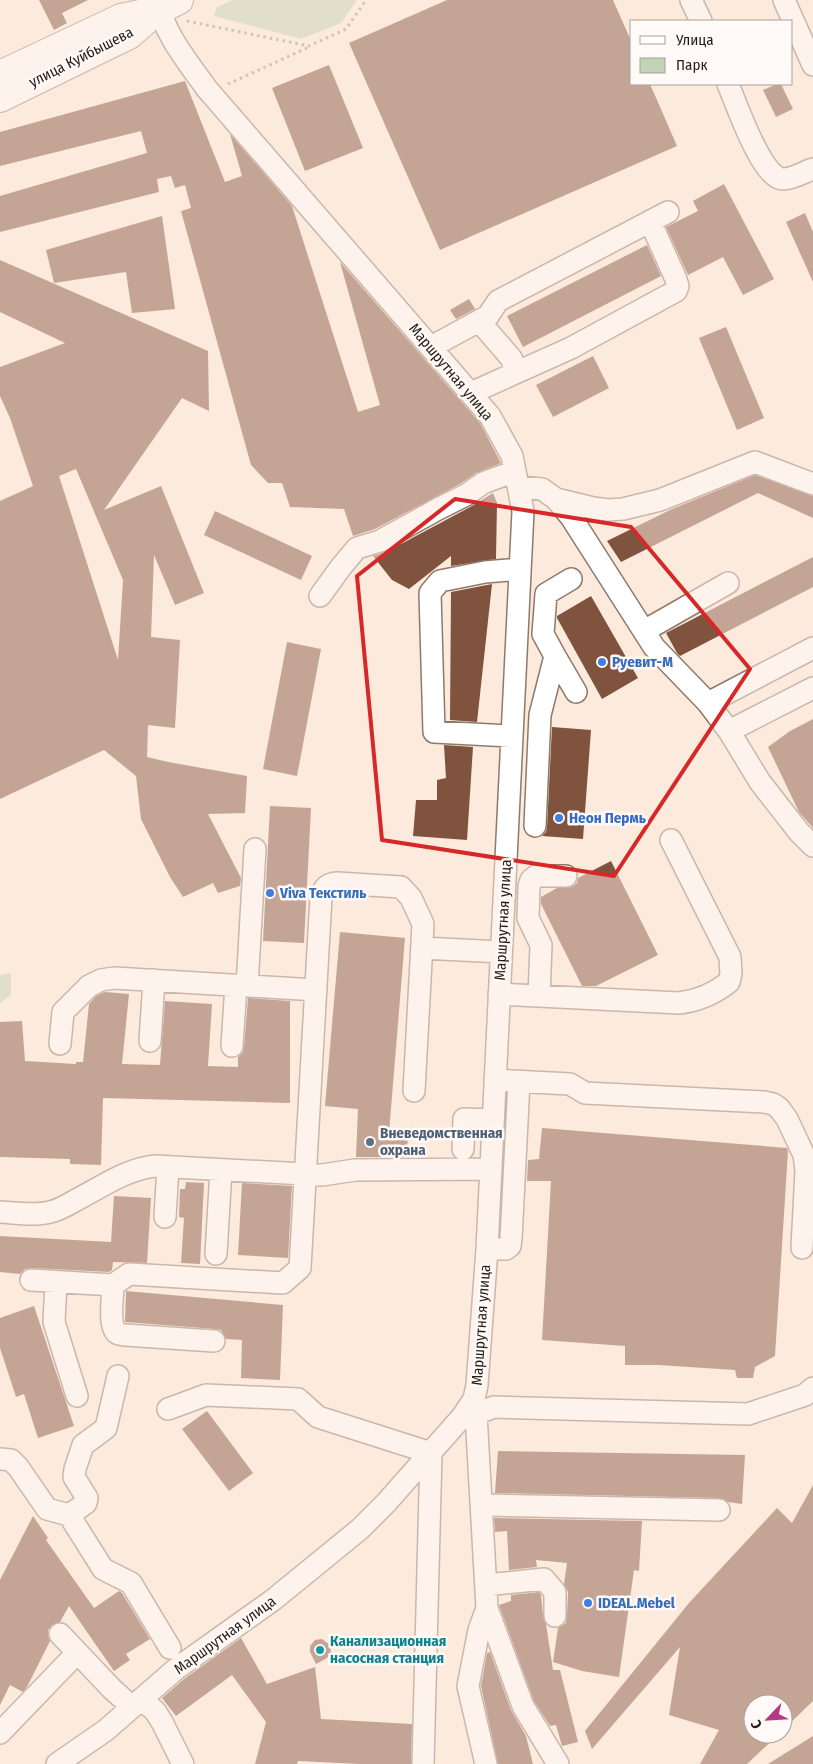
<svg xmlns="http://www.w3.org/2000/svg" width="813" height="1764" font-family="'Fira Sans Condensed',sans-serif">
  <style>
    .green { fill: #c2d3b6 }
    .building { fill: #80533e; fill-rule: evenodd }
    .lines { fill: none; stroke-linecap: round; stroke-linejoin: round }
    .minor-casing { stroke: #8e7a6b; stroke-width: 24 }
    .major-casing { stroke: #8e7a6b; stroke-width: 30 }
    .path { stroke: #a19389; stroke-width: 3; stroke-dasharray: 2.5 4; stroke-linecap: butt }
    .minor { stroke: #fff; stroke-width: 21 }
    .major { stroke: #fff; stroke-width: 28 }
    .marked { fill: none; stroke: #d62828; stroke-width: 4; stroke-linejoin: round }
    .shop-dot { fill: #3f7fe0; stroke: #fffaf7; stroke-width: 2 }
    .service-dot { fill: #5c6f8a; stroke: #fffaf7; stroke-width: 2 }
    .culture-dot { fill: #0f9aa8; stroke: #fffaf7; stroke-width: 2 }
    .labels { text-anchor: middle; stroke-width: 5; stroke-linejoin: round; paint-order: stroke }
    .street-label { font-size: 15px; fill: #231b15; stroke: #fffaf7 }
    .shop-label { font-size: 15px; font-weight: bold; fill: #366cbe; stroke: #fffaf7; text-anchor: start }
    .service-label { font-size: 15px; font-weight: bold; fill: #4e5e75; stroke: #fffaf7; text-anchor: start }
    .culture-label { font-size: 15px; font-weight: bold; fill: #0d838f; stroke: #fffaf7; text-anchor: start }
  </style>
  <rect width="100%" height="100%" fill="#fceadd"/>
  <path class="green" d="M233 0H357L341 23 301 39 214 16 217 7Z
    M11 973V995L0 1003V975Z"/>
  <path class="building" d="M39 0H88L62 13 67 23 54 30Z
    M447 0H613L632 43V84H650L677 146 440 250 349 43Z
    M329 65 363 148 305 171 272 88Z
    M185 81 225 182 242 176 230 134 292 206 358 412 380 405 340 262 480 423 501 463 476 473 460 484 375 529 353 536 344 509 290 507 282 483H268L251 465 181 211 191 208 185 185 175 188 171 176 157 179 159 192 0 232V196L147 153 141 131 0 166V132Z
    M777 84H781L793 109 776 117 763 90Z
    M724 184 774 279 743 295 723 257 688 275 666 227 698 211 693 201Z
    M805 213 813 232V282L786 222Z
    M162 216 175 309 132 313 126 272 54 283 46 250Z
    M647 245 661 276 523 347 507 316Z
    M0 260 208 351 209 411 182 398 104 510 161 486 204 593 175 605 154 555 151 637 180 640 175 728 148 725 147 757 168 762 247 776 245 813 208 814 241 878 240 886 218 893 213 883 183 897 170 877 141 819 136 776 104 750 0 799V501L33 486 10 418 0 396V367L65 343 0 312ZM76 469 123 580 118 660 59 476Z
    M469 299 475 309 456 319 450 310Z
    M726 327 764 418 737 430 699 338Z
    M593 356 609 388 553 417 536 385Z
    M755 475 813 496V518L758 493 621 562 607 541 672 509Z
    M493 493 497 503 496 559 451 566V556L409 589 392 580 373 556 386 552 472 506Z
    M215 511 312 556 301 580 204 535Z
    M813 557V587L680 656 677 653 666 633Z
    M492 584 477 722 450 720 451 592Z
    M591 596 638 678 602 699 557 618V616Z
    M287 642 321 649 297 776 263 769Z
    M813 719V828L799 812 768 747 790 731Z
    M552 727 591 730 583 839 542 836 546 832 547 827Z
    M444 745 473 747 467 840 413 836 416 800H437V780L446 778Z
    M270 806 311 808 304 943 263 941Z
    M611 861 658 955 596 986H582L541 904V897L557 888 572 887 577 883 578 878Z
    M340 932 405 938 389 1133H408L407 1157H356L358 1109 325 1106Z
    M105 992 129 994 122 1064 160 1065 165 1001 212 1004 208 1066 238 1067V1057L243 1052 244 1047 248 998 290 1001V1103L103 1098 101 1165 70 1164V1159L0 1157V1022L22 1021 25 1061 76 1064V1062H83L89 1004 96 996Z
    M542 1128 787 1148 788 1151 775 1356 755 1367 753 1378H737L735 1370 658 1365H625V1346L542 1340 551 1181H527L528 1160 539 1159Z
    M186 1182 204 1183 200 1264 181 1263 184 1218 179 1217 180 1189H185Z
    M242 1183 292 1186 288 1258 238 1255Z
    M114 1196 151 1198 147 1263 113 1262 112 1270 109 1272 32 1268 25 1269 20 1274 0 1272V1236L111 1242Z
    M126 1291 283 1305 280 1380 241 1378 242 1340 226 1339 221 1330 215 1329 125 1322Z
    M34 1306 74 1426 38 1438 24 1394 16 1397 0 1348V1318Z
    M207 1411 253 1473 229 1491 182 1429Z
    M498 1451 745 1455 742 1504 728 1502 719 1498 495 1493Z
    M813 1485V1701L783 1730V1704H753V1734H779L747 1764H700L719 1730 669 1715 680 1647 592 1749 585 1731 689 1603 777 1508 792 1523Z
    M33 1516 48 1538 46 1540 94 1608 119 1591 122 1593 150 1639 126 1654 130 1660 114 1671 69 1606 60 1622 52 1625 48 1630V1636L50 1641 27 1687 23 1692 10 1685 0 1705V1580Z
    M494 1518 642 1521 639 1571 634 1570 619 1677 582 1671 553 1662 558 1628 566 1623 567 1616 568 1592 564 1584 567 1563 536 1560 537 1567 509 1570 507 1531 495 1532Z
    M539 1592 541 1595 543 1616 546 1624 553 1670H560L578 1742 562 1746 556 1725 550 1726 534 1701 499 1605 511 1601V1595Z
    M241 1638 267 1684 315 1667 321 1719 412 1724 411 1764H360L298 1761 297 1764H255L266 1722 232 1675 176 1716 162 1698 184 1679Z
    M322 1639 330 1645 331 1652 327 1658 316 1664 310 1652V1646L315 1640Z
    M490 1652 511 1710 526 1736 533 1764H498L481 1686 487 1653Z
    M813 1736V1764H768Z"/>
  <g class="lines">
    <g class="minor-casing">
      <path id="minor" d="M691 0 701 21
        M784 0 813 65
        M728 84C736 103 762 179 783 179 793 179 804 172 813 169
        M479 321 511 358 517 372
        M431 347 488 316 498 301 668 212
        M471 393 571 348 676 291 678 286 675 277 650 221
        M519 487 542 489 556 499 593 508 608 510 623 509 660 500 755 462 813 484
        M556 499 571 517 654 647 708 703 729 731 760 782 799 832 813 846
        M320 596 341 567 357 548 380 541 438 509 466 495 483 483 515 471
        M644 631 728 583
        M555 656 543 634 546 594 571 579
        M708 703 813 648
        M729 731 813 688
        M512 736 434 732 430 593 440 581 485 572 520 569
        M535 826 540 715 555 656 576 692
        M422 948 501 952
        M247 986 255 849
        M499 994 679 1003C697 1001 715 993 729 982L731 974 730 957 671 840
        M539 996 541 945 528 918 529 886 531 880 536 876H566
        M150 1041 154 980
        M60 1044 63 1012 89 986 101 980 114 978 316 990
        M232 1046 236 985
        M495 1080 570 1084 585 1093 764 1102 773 1104 779 1108 787 1119 804 1155 806 1170 802 1248
        M463 1149 464 1119 493 1120
        M0 1212C16 1213 34 1216 50 1212 60 1210 69 1204 78 1199 103 1186 127 1169 155 1166L322 1175 355 1170 490 1169
        M165 1217 168 1167
        M487 1249H506L510 1246 511 1239 519 1082
        M216 1254 221 1170
        M31 1280 113 1285 129 1274 283 1283 300 1268 321 897C324 887 327 884 337 883L401 887 411 898 423 924 414 1091
        M56 1282 54 1322 77 1396
        M113 1285C113 1295 108 1327 117 1333 118 1334 123 1335 125 1335L214 1341
        M168 1409 206 1395 298 1399 318 1417 431 1453 423 1764
        M0 1459 11 1460 18 1467 47 1509 69 1515 103 1569 131 1583 170 1648
        M481 1505 719 1510
        M69 1515 86 1503 87 1498 74 1477 75 1469 83 1445 106 1428 118 1376
        M486 1585 544 1579 555 1592V1616
        M487 1608 523 1706 558 1764
        M60 1634 112 1689 132 1707
        M141 1699 155 1711 162 1722 183 1764
        M0 1733 77 1653
        M57 1764 106 1730 176 1669 273 1600 360 1529 386 1503 462 1417 474 1399 477 1385 487 1249 523 511 512 456 490 416 207 89C190 65 161 30 158 0
        M486 1764 468 1686 479 1630 487 1608 476 1414 494 1407 748 1414 805 1395 813 1388"/>
    </g>
    <g class="major-casing">
      <path id="major" d="M0 75 121 18 159 10 179 0
        M0 98 129 35 144 22"/>
    </g>
    <path class="path" d="M187 21 309 46 346 29 366 0
      M228 84 309 47"/>
    <use href="#minor" class="minor"/>
    <use href="#major" class="major"/>
  </g>
  <path d="M0 0H813V1764H0ZM455 499 631 527 750 669 614 876 382 840 357 576Z" fill="#fceadd" fill-opacity=".55" fill-rule="evenodd"/>
  <path class="marked" d="M455 499 631 527 750 669 614 876 382 840 357 576Z"/>
  <g class="shop-dot">
    <circle cx="602" cy="662" r="5"/>
    <circle cx="559" cy="818" r="5"/>
    <circle cx="270" cy="893" r="5"/>
    <circle cx="588" cy="1603" r="5"/>
  </g>
  <circle class="service-dot" cx="370" cy="1142" r="5"/>
  <circle class="culture-dot" cx="320" cy="1650" r="5"/>
  <g class="labels">
    <g class="street-label">
      <text transform="translate(81 57) rotate(-27)" y="5">улица Куйбышева</text>
      <text transform="translate(451 372) rotate(50)" y="5">Маршрутная улица</text>
      <text transform="translate(503 920) rotate(-87)" y="5">Маршрутная улица</text>
      <text transform="translate(481 1325) rotate(-86)" y="5">Маршрутная улица</text>
      <text transform="translate(225 1635) rotate(-36)" y="5">Маршрутная улица</text>
    </g>
    <g class="shop-label">
      <text x="612" y="667">Руевит-М</text>
      <text x="569" y="823">Неон Пермь</text>
      <text x="280" y="898">Viva Текстиль</text>
      <text x="598" y="1608">IDEAL.Mebel</text>
    </g>
    <g class="service-label">
      <text x="380" y="1138">Вневедомственная<tspan x="380" dy="17">охрана</tspan></text>
    </g>
    <g class="culture-label">
      <text x="330" y="1646">Канализационная<tspan x="330" dy="17">насосная станция</tspan></text>
    </g>
  </g>
  <rect x="630" y="20" width="162" height="65" fill="#fffaf7" stroke="#a7a19d"/>
  <rect x="640" y="36" width="25" height="8" fill="#ffffff" stroke="#a7a19d"/>
  <text x="676" y="45" font-size="15" fill="#231b15">Улица</text>
  <rect x="640" y="58" width="25" height="15" fill="#c2d3b6" stroke="#a7a19d"/>
  <text x="676" y="70" font-size="15" fill="#231b15">Парк</text>
  <g transform="translate(768 1719) rotate(245)"><circle r="24" fill="#fffaf7" stroke="#a7a19d"/>
  <path d="M0-4L9 19L0 12L-9 19Z" fill="#b53785"/>
  <text y="-8" font-size="14" font-weight="bold" text-anchor="middle" fill="#231b15">С</text>
  </g>
</svg>
